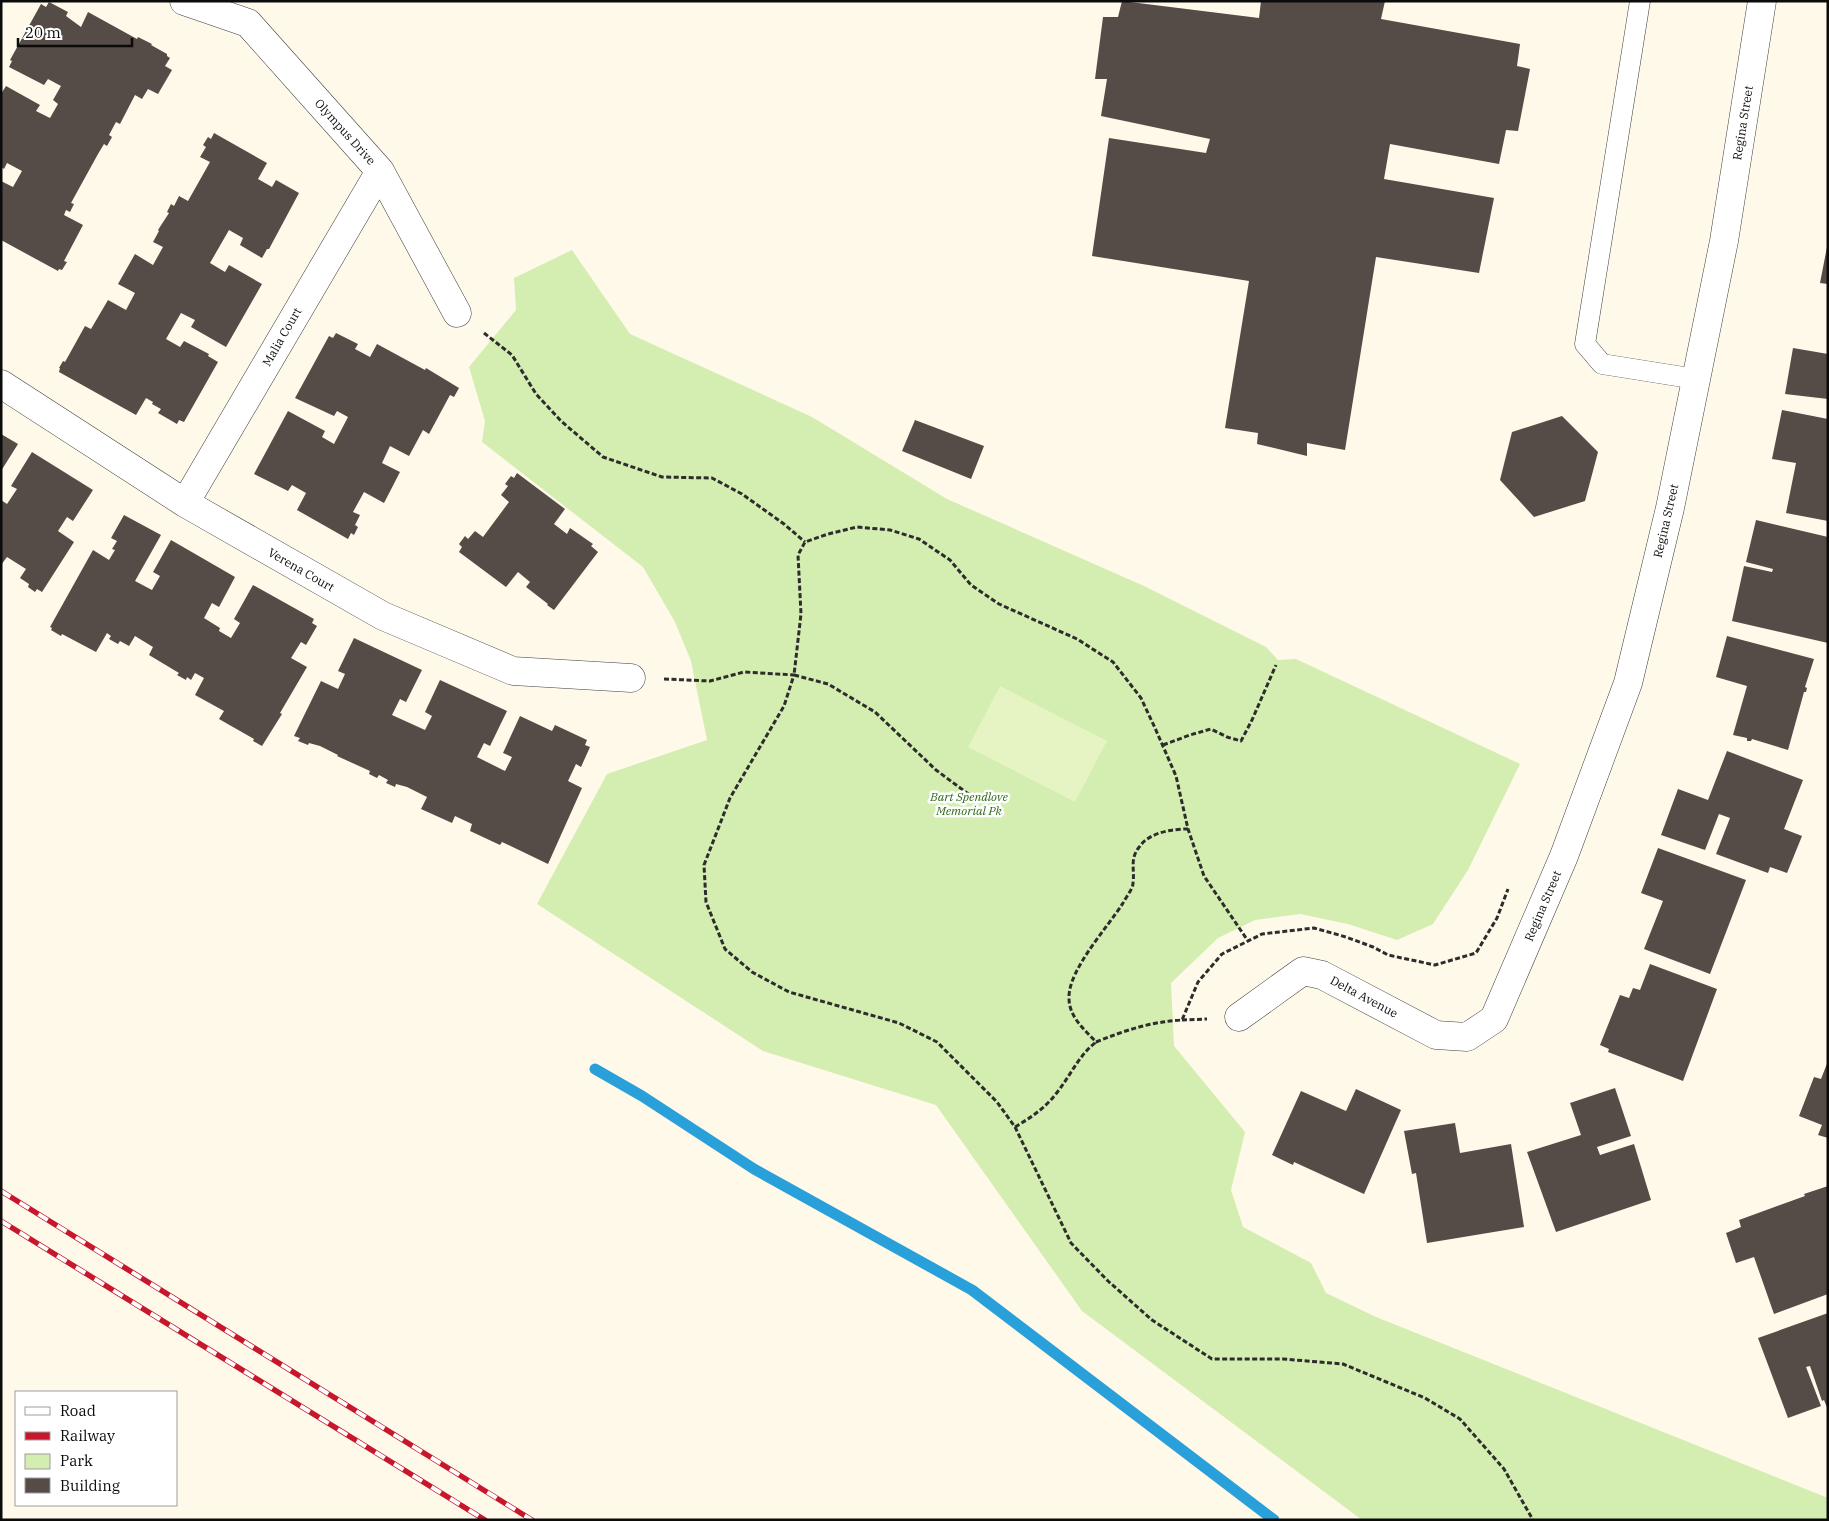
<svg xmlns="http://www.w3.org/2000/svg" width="1829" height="1521" font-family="'IBM Plex Serif',serif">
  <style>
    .green { fill: #d4edb0 }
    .pitch { fill: #e6f3c2 }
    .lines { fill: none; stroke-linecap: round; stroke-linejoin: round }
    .stream { stroke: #29a0da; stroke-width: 11 }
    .building { fill: #554b47 }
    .lane-casing { stroke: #3e3e3e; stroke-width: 21 }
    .street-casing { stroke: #3e3e3e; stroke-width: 29 }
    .path { stroke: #2d2d2d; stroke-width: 3; stroke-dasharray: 5 2.5; stroke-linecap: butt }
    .lane { stroke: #fff; stroke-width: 20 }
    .street { stroke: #fff; stroke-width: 28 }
    .rail-casing { stroke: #c7172d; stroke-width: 5.5 }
    .rail { stroke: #fff; stroke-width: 4; stroke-dasharray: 11; stroke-linecap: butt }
    .labels { text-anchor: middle; stroke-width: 5; stroke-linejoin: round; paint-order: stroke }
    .street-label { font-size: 12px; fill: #0b0b0b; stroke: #fff }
    .park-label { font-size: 12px; font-style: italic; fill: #2d6816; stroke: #fff }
  </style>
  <rect width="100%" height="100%" fill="#fff9ea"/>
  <path class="green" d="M572 250 630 334 812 417 947 499 1144 586 1266 647 1278 660 1296 659 1520 764 1468 870 1433 924 1397 940 1348 924 1300 914 1255 920 1218 938 1171 983 1174 1046 1245 1132 1231 1190 1243 1227 1311 1263 1326 1293 1376 1317 1828 1498V1520H1362L1082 1311 936 1105 763 1051 537 904 607 774 707 740 691 661 675 622 643 567 482 442 485 421 469 367 516 310 514 278Z"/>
  <path class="pitch" d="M1000 686 1107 741 1075 802 968 747Z"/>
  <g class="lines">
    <path class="stream" d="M595 1069 642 1096 754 1169 972 1290 1274 1520"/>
  </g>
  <path class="building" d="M1122 1 1259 18 1261 1H1385L1381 19 1520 44 1517 66 1530 69 1518 131 1506 130 1499 164 1390 144 1384 179 1494 198 1479 273 1376 257 1345 450 1307 443V456L1257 444 1258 433 1225 428 1249 281 1092 256 1109 138 1206 153 1210 139 1101 116 1107 79H1095L1103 17H1118Z
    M49 2 68 12 66 16 81 27 88 12 137 39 138 37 152 44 151 45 167 54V56L170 58 165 66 172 70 158 94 148 89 142 99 135 95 120 124 116 122 109 135 112 137 107 146 104 144 98 154 71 203 74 204 70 212 66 210 64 215 83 225 64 261 67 262 62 270 59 269 58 271 1 240V181L13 187 22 171 7 163 4 169 1 167V94L6 86 40 105 36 111 50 118 58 104 53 100 61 86 48 79 44 85 9 67 12 61 10 60 41 4 46 7Z
    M214 133 267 163 258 179 272 187 276 180 299 193 269 249H267L262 258 240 245 243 238 229 230 210 263 225 272 229 265 262 284 226 347 191 327 195 320 181 313 166 339 180 347 184 341 209 354 208 356 218 362 184 422 179 420 177 424 158 413 161 409 152 404 153 402 146 398 136 415 59 372 60 368H59L63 361 65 362 85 326 91 329 108 300 126 310 135 293 118 284 135 254 153 265 163 247 153 242 159 231 158 230 169 213 167 212 171 204 174 206 179 196 188 201 210 162 200 157 206 147 203 145 208 137 211 139Z
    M1827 247H1828V284L1820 283Z
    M336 333 358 344 355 349 370 357 377 344 425 370 426 368 459 388 454 397 450 395 429 434 423 430 409 456 390 446 382 463 400 472 384 503 364 492 353 512 360 515 355 525 358 527 354 535 351 533 348 539 297 510 306 493 292 485 288 491 254 474 288 411 325 431 322 437 334 444 348 417 337 411 334 416 295 398 329 336 333 338Z
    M1793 348 1828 354V399L1785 394Z
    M1782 410 1828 419V521L1786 513 1796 463 1772 459Z
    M1562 416 1598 452 1585 501 1534 517 1500 480 1512 432Z
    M915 420 984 446 971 479 902 451Z
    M1 434 18 444 1 471Z
    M32 452 93 490 73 521 67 517 58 531 74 542 42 592 37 589 35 592 28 587 29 584 20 578 26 569 7 557 1 565V500L7 504 17 489 11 486Z
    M517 473 565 509 554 524 567 534 570 528 593 544 591 546 598 552 554 610 547 605 548 604 526 587 530 582 518 572 506 587 459 552 462 547 459 544 465 536 468 539 475 531 483 537 509 502 501 495 508 486 505 484 511 476 514 478Z
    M124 515 161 535 135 581 152 590 160 576 153 572 171 540 235 577 219 607 212 603 204 618 220 628 219 631 231 638 240 623 234 619 253 585 314 619 312 623 317 626 306 645 301 642 291 658 307 667 280 713 282 714 262 746 253 741 254 739 219 719 224 711 195 695 204 678 195 673 191 680 187 677 186 680 177 675 179 673 149 655 153 647 135 636 129 646 120 641 118 644 109 639 111 636 107 633 96 652 62 634 61 636 51 630 52 628 50 627 93 550 109 560 115 550 112 549 117 541 111 538Z
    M1756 520 1828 537V643L1732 621 1744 566 1772 572 1773 569 1746 562Z
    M1727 636 1814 659 1805 687 1807 688 1806 692H1804L1788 750 1752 739 1751 741H1747V738L1733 735 1747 686 1716 677Z
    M354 638 422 670 406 702 400 699 392 715 425 730 432 716 425 712 440 680 507 711 490 746 484 743 477 757 505 771 512 757 503 753 520 716 552 731 555 725 587 740 585 745 590 747 581 767 576 764 568 781 582 788 548 864 502 842 500 845 470 831 472 824 455 816 452 823 421 809 427 797 407 787 396 784 395 787 386 783 388 780 379 775 377 778 369 774 370 771 337 756 338 755 320 746 309 743 308 745 298 741 300 738 294 736 321 681 338 689 345 674 338 671Z
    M1727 751 1803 780 1784 829 1802 836 1787 873 1770 867 1768 873 1716 854 1730 818 1719 814 1705 850 1661 835 1678 789 1708 800Z
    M1658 848 1746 880 1710 974 1644 949 1663 901 1641 893Z
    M1650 964 1717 989 1683 1081 1608 1052 1609 1049 1600 1045 1620 995 1629 998 1633 988 1640 990Z
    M1828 1061V1138L1818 1135 1822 1125 1799 1116 1814 1077 1821 1079Z
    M1615 1088 1631 1136 1597 1147 1600 1155 1634 1144 1651 1200 1556 1232 1527 1152 1581 1135 1570 1103Z
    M1356 1089 1401 1110 1364 1194 1294 1162 1293 1165 1272 1155 1301 1091 1346 1111Z
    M1455 1123 1460 1153 1511 1144 1524 1227 1427 1243 1416 1173 1412 1174 1404 1131Z
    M1828 1186V1294L1774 1314 1754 1257 1736 1263 1726 1233 1741 1227 1739 1220 1805 1196 1804 1194Z
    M1828 1313V1410L1824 1400 1822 1401 1810 1366 1806 1367 1821 1406 1788 1418 1758 1338Z"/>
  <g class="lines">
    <g class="lane-casing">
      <path id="lane" d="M1640 1 1585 344 1602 364 1696 379"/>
    </g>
    <g class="street-casing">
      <path id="street" d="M184 1 248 23 380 171 457 313
        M1 384 185 503 383 616 513 671 631 678
        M185 503 380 171
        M1239 1017 1303 971 1322 975 1436 1035 1467 1037 1494 1019 1564 856 1628 683 1670 508 1724 241 1762 1"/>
    </g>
    <path class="path" d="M484 333 512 355 536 394 561 421 603 457 662 477 712 478 742 494 784 524 805 542
      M664 679 710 681 744 672 794 675 784 706 730 798 704 865 706 902 725 949 752 972 789 992 899 1023 937 1042 997 1102 1015 1127 1071 1243 1108 1281 1152 1320 1212 1359H1283L1343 1364 1425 1398 1460 1419 1504 1469 1533 1520
      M1163 745 1190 735 1211 729 1227 737 1241 741 1252 720 1276 665
      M975 799 936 770 875 712 828 684 794 675 801 614 798 555 805 542 828 534 857 527 890 530 919 539 950 560 971 585 999 604 1077 639 1113 662 1141 698 1155 728 1176 776 1188 829 1204 876 1248 941
      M1188 829C1173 829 1150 832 1140 846 1129 859 1135 869 1133 883 1133 889 1126 897 1123 903 1108 927 1068 970 1069 998 1069 1017 1084 1029 1096 1042 1126 1030 1150 1022 1182 1020L1198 982 1222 954 1262 934 1314 928 1346 937 1373 947 1388 955 1435 965 1476 953 1497 918 1508 889
      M1182 1020 1207 1019
      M1015 1127C1030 1118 1044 1109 1055 1095 1070 1077 1078 1056 1096 1042"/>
    <use href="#lane" class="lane"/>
    <use href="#street" class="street"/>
    <g class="rail-casing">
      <path id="rail" d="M1 1191 532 1520
        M1 1221 485 1520"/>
    </g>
    <use href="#rail" class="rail"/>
  </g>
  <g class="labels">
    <g class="street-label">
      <text transform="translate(1743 123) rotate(-81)" y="4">Regina Street</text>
      <text transform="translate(345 132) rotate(48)" y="4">Olympus Drive</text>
      <text transform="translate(282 337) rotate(-60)" y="4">Malia Court</text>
      <text transform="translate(1666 521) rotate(-77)" y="4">Regina Street</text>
      <text transform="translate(301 570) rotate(30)" y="4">Verena Court</text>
      <text transform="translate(1543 906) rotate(-67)" y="4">Regina Street</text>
      <text transform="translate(1364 997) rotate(28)" y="4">Delta Avenue</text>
    </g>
    <g class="park-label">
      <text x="969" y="801">Bart Spendlove<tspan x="969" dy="14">Memorial Pk</tspan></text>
    </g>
  </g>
  <rect width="1829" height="1521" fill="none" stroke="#0b0b0b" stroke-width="5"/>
  <rect x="15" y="1391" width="162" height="115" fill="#ffffff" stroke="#9d9d9d"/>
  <rect x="25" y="1407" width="25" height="8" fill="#ffffff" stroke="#9d9d9d"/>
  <text x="60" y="1416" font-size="15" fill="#0b0b0b">Road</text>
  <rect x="25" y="1432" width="25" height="8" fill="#c7172d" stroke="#9d9d9d"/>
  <text x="60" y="1441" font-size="15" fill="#0b0b0b">Railway</text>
  <rect x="25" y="1454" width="25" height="15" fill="#d4edb0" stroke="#9d9d9d"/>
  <text x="60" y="1466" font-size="15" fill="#0b0b0b">Park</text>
  <rect x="25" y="1478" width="25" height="15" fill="#554b47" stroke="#9d9d9d"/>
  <text x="60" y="1491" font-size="15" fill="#0b0b0b">Building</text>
  <path d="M18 38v8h114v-8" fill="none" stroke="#0b0b0b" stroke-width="2.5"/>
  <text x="25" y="38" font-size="15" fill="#0b0b0b" stroke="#ffffff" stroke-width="4" paint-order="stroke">20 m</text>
</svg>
